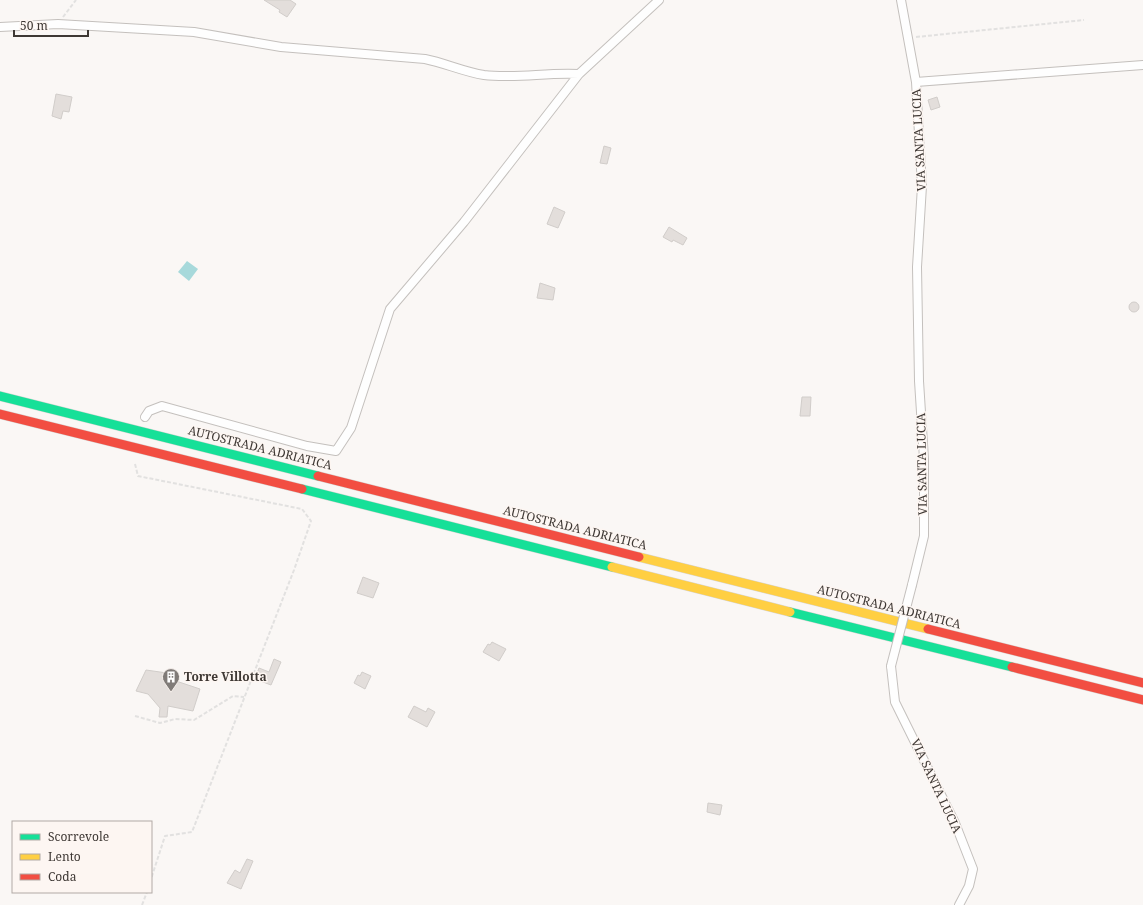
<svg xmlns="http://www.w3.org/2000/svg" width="1143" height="905" font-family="'Noto Serif',serif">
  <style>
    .water { fill: #a7d9db }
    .building { fill: #e3dedb; stroke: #d1cdca }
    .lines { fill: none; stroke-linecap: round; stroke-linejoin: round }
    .street-casing { stroke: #c4c0bd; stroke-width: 10 }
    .fast-casing { stroke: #d7d4d2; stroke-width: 10 }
    .slow-casing { stroke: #d7d4d2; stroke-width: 10 }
    .jam-casing { stroke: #d7d4d2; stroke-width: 10 }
    .path { stroke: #e2e1e0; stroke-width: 2; stroke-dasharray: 4 2; stroke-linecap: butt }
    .street { stroke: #fefefe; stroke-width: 8 }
    .fast { stroke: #16e098; stroke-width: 9 }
    .slow { stroke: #ffcf43; stroke-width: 9 }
    .jam { stroke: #f24e42; stroke-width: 9 }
    .street-bridge-casing { stroke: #c4c0bd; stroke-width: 10; stroke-linecap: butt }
    .street-bridge { stroke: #fefefe; stroke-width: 8 }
    .labels { text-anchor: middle; stroke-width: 3; stroke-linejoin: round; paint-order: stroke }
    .street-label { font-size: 12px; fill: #3e3834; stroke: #fdf6f2 }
    .poi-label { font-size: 12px; font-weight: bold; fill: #3e3834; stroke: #fdf6f2; text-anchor: start }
  </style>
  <rect width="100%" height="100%" fill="#faf7f5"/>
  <path class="water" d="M187 261 198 269 189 281 178 272Z"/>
  <path class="building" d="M264 0H290L296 4 287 17 279 12 280 10Z
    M56 94 72 97 69 112 63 111 61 119 52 116Z
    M937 97 940 107 931 110 928 100Z
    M604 146 611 148 607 164 600 163Z
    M554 207 565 212 558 228 547 224Z
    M669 227 687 238 683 245 673 240 672 242 663 237Z
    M540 283 555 288 553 300 537 298Z
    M1129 307a5 5 0 1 1 10 0a5 5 0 1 1-10 0Z
    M802 397H811L810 416H800Z
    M363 577 379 583 373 598 357 593Z
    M492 642 506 649 499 661 483 652 488 644 490 645Z
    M274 659 281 662 271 685 255 679 259 668 269 672Z
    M146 670 174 674 173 680 200 689 193 711 168 706 167 717H159L160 708 148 694 136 691Z
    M362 672 371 676 365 689 354 683 358 675 360 676Z
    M414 706 426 712 428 708 435 712 427 727 408 717Z
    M708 803 722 805 720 815 707 812Z
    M247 859 253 861 241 889 227 883 235 870 240 873Z"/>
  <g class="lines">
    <g class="street-casing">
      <path id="street" d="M901 0 916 82 922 186 917 267 919 381 924 459V536L912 585
        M0 27 58 24 194 32 281 47 425 59C445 63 464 72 484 75 516 79 547 72 579 74
        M916 82 1143 65
        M145 417 149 411 162 406 307 446 336 451 351 428 390 309 464 222 579 74 659 0
        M891 666 895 702 955 823 973 869 969 886 959 905"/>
    </g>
    <g class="fast-casing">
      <path id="fast" d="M0 396 318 476
        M302 489 612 567
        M790 612 1012 667"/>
    </g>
    <g class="slow-casing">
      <path id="slow" d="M639 557 928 629
        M612 567 790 612"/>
    </g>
    <g class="jam-casing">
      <path id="jam" d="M0 414 302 489
        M318 476 639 557
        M928 629 1143 683
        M1012 667 1143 700"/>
    </g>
    <path class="path" d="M63 17 76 0
      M916 37 1084 20
      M135 464 138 476 302 509 311 521 294 570 192 832 165 836 151 879
      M135 716 160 723 175 719 194 720 233 696 244 697
      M142 905 147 892"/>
    <use href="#street" class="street"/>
    <use href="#fast" class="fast"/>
    <use href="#slow" class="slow"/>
    <use href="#jam" class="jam"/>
    <g class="street-bridge-casing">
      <path id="street-bridge" d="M891 666 912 585"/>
    </g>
    <use href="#street-bridge" class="street-bridge"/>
  </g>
  <defs>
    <g id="building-pin" transform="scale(0.9)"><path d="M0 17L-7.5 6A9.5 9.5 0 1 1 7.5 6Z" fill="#807b78" stroke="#fdf6f2"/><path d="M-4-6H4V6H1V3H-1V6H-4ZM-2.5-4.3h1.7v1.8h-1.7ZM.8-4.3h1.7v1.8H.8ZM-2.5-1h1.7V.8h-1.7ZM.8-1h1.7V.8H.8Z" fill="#fff"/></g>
  </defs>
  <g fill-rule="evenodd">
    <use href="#building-pin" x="171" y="677"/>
  </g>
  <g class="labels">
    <g class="street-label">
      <text transform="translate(919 140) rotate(-93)" y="4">VIA SANTA LUCIA</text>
      <text transform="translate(260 448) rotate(14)" y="4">AUTOSTRADA ADRIATICA</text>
      <text transform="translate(922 464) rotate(-91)" y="4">VIA SANTA LUCIA</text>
      <text transform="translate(575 528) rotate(14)" y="4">AUTOSTRADA ADRIATICA</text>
      <text transform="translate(889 607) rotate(14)" y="4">AUTOSTRADA ADRIATICA</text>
      <text transform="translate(936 786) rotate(65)" y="4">VIA SANTA LUCIA</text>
    </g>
    <g class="poi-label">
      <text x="184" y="681">Torre Villotta</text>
    </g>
  </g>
  <rect x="12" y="821" width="140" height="72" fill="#fdf6f2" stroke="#b1aaa6"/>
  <rect x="20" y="834" width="20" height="6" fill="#16e098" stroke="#b1aaa6"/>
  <text x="48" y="841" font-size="12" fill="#3e3834">Scorrevole</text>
  <rect x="20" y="854" width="20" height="6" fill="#ffcf43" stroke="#b1aaa6"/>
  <text x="48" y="861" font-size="12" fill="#3e3834">Lento</text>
  <rect x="20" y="874" width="20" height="6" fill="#f24e42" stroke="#b1aaa6"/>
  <text x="48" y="881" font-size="12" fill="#3e3834">Coda</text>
  <path d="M14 30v6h74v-6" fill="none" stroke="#3e3834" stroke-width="2"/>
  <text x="20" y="30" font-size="12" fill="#3e3834" stroke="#fdf6f2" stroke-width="3" paint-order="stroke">50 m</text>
</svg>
